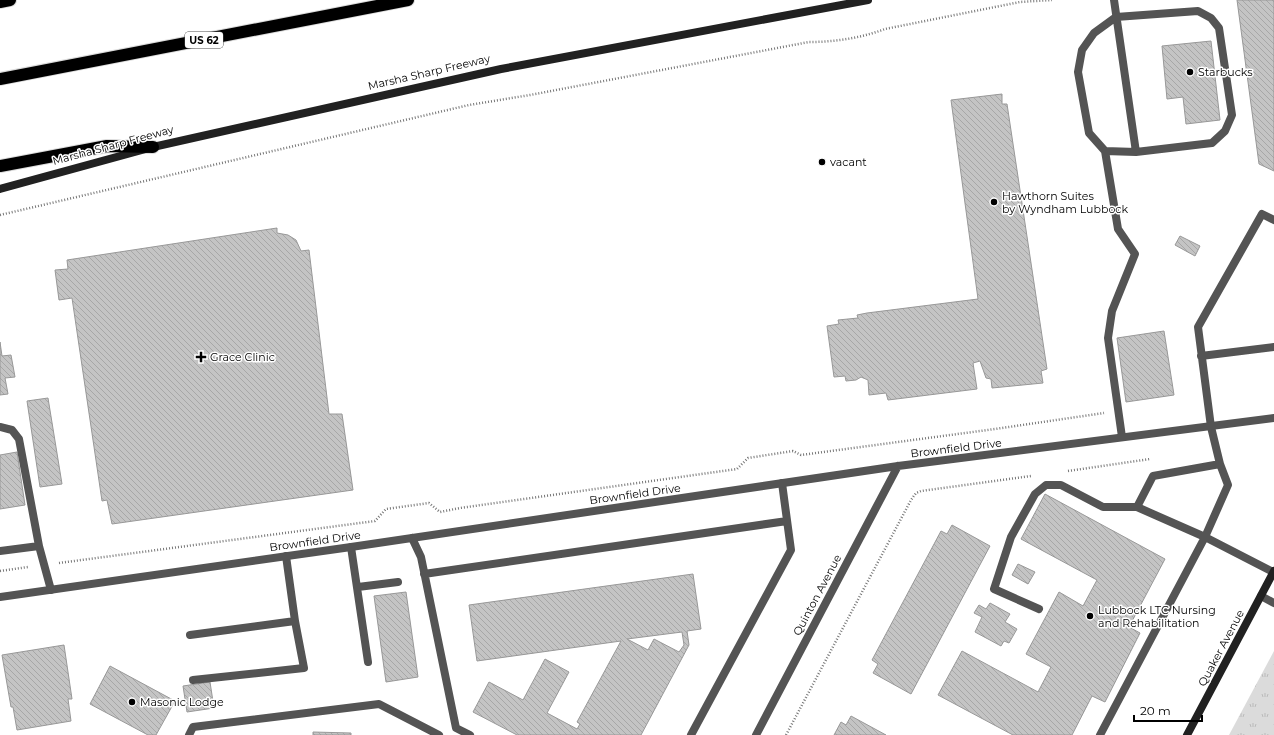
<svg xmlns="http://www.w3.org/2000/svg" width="1274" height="735" font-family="Montserrat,sans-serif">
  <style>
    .grass { fill: url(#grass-tufts) }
    .building { fill: url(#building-back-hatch); stroke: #989898; fill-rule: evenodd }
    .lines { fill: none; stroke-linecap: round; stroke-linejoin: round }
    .motorway-casing { stroke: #dbdbdb; stroke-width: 14 }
    .path { stroke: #767676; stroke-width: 2.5; stroke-dasharray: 1 2; stroke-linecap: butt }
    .service { stroke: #545454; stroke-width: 8 }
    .minor { stroke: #545454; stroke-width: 8 }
    .tertiary { stroke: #545454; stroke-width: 8 }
    .secondary { stroke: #212121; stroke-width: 8 }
    .motorway { stroke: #000; stroke-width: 12 }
    .poi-dot { fill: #000; stroke: #fff; stroke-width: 1.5 }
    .labels { text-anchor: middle; stroke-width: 3; stroke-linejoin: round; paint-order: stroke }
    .shield { fill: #fff; stroke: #4c4c4c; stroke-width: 1 }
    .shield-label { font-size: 10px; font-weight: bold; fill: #000 }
    .street-label { font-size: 11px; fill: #000; stroke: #fff }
    .poi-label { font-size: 11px; fill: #000; stroke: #fff; text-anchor: start }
  </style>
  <defs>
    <pattern id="grass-tufts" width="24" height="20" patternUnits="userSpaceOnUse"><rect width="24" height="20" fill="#dbdbdb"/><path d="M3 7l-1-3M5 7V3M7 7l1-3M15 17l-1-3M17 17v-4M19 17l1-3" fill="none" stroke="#bababa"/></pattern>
    <pattern id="building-back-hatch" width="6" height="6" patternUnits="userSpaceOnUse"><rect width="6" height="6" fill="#c4c4c4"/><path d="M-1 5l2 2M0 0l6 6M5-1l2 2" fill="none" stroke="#a7a7a7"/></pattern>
  </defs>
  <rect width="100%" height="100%" fill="#fff"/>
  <path class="grass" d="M1274 651V735H1229Z"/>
  <path class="building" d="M1237 0H1274V171L1259 164Z
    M1211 41 1220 120 1186 124 1183 97 1167 99 1162 46Z
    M1002 94V104H1007L1047 369 1041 371 1043 383 992 388 991 379 986 378 980 361 973 363 977 389 888 400 886 393 869 395 868 380 861 377 856 380 846 381 845 376 834 377 827 326 839 324 838 320 858 318 857 315 867 313 978 299 951 100Z
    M277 228V233L288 235 296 240 301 251 309 250 329 414H342L353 490 112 524 107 500 102 501 72 298 59 300 55 270 68 269 67 260Z
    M1180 236 1200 246 1195 256 1175 245Z
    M1164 331 1174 395 1126 402 1117 338Z
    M0 342 2 356 11 355 15 377 5 378 8 394 0 395Z
    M48 398 62 484 40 487 27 401Z
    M17 452 25 505 0 509V455Z
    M1045 494 1165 559 1129 627 1140 633 1105 702 1092 696 1072 735H1013L938 695 962 651 1038 692 1051 667 1026 654 1059 592 1083 606 1097 580 1021 539Z
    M952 525 990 546 911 694 873 673 878 664 872 660 941 531 947 534Z
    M1018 564 1035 572 1028 584 1012 575Z
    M693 574 701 629 687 631 689 645 641 735H517L473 712 489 682 523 700 545 659 569 672 547 713 577 729 580 724 577 722 621 641 477 661 469 605ZM682 632 684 645 679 652 654 639 648 650 627 639Z
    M406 592 418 677 386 682 374 596Z
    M990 603 1010 614 1005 622 1017 629 1009 643 1004 641 1001 646 975 632 982 617 974 613 979 605 986 609Z
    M64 645 72 699H68L71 721 17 730 13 707H11L2 655Z
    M110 666 175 701 156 735H148L90 704Z
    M210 682 214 708 187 712 183 686Z
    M851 716 886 735H834L841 722 846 725Z
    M313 732 351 733V735H313Z"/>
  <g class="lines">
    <g class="motorway-casing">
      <path id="motorway" d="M0 2 10 0
        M0 79 408 0
        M0 166 107 146 153 147"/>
    </g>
    <path class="path" d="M0 215 469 105 530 95 809 42C835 42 861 38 885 29L1020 2 1052 0
      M1068 471 1150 459
      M59 563 375 521 386 509 429 503 440 512 460 508 737 469 748 458 793 451 801 455 995 429 1104 413
      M0 571 28 567
      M786 735 911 500 916 493 921 491 1031 476"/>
    <path class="service" d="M1114 0 1136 152
      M1198 11 1211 18 1219 28 1232 115 1225 131 1212 143 1136 152 1105 151 1089 133 1078 72 1082 50 1094 33 1116 17Z
      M1105 151 1118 229 1135 254 1112 311 1108 338 1122 437
      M1201 356 1274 347
      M0 427 12 430 19 439 39 546 0 551
      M1137 507 1153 476 1220 464
      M412 538 421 557 456 728 470 735
      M39 546 51 590
      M351 547 368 662
      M424 574 787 521
      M358 587 398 582
      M1039 609 994 589 1011 537 1035 494 1046 485H1061L1103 507H1137L1205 537 1228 485 1220 464 1211 427 1198 327 1262 214 1274 220
      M190 635 295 621
      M193 680 304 668 295 621 286 556
      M189 735 193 727 379 704 439 735
      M691 735 791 550 782 483
      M1100 735 1205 537 1273 572"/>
    <path class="minor" d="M0 597 351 547 898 466 1274 418
      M756 735 898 466"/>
    <path class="tertiary" d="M1261 596 1274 603"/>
    <path class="secondary" d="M0 189 153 147 501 69 868 0
      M1187 735 1274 571"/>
    <use href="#motorway" class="motorway"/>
  </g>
  <g class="poi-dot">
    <circle cx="1190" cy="72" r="4"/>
    <circle cx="822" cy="162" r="4"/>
    <circle cx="994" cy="202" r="4"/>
    <path d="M199 351h4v4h4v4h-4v4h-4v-4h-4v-4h4z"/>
    <circle cx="1090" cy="616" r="4"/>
    <circle cx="132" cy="702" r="4"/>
  </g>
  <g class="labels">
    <rect class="shield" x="185" y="32" width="38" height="16" rx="3"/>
    <g class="shield-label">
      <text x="204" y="44">US 62</text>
    </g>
    <g class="street-label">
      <text transform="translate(429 72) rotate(-13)" y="4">Marsha Sharp Freeway</text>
      <text transform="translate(113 145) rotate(-15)" y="4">Marsha Sharp Freeway</text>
      <text transform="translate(956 448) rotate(-7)" y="4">Brownfield Drive</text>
      <text transform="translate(635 494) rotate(-8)" y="4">Brownfield Drive</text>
      <text transform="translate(315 541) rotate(-8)" y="4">Brownfield Drive</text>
      <text transform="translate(817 595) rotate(-62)" y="4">Quinton Avenue</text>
      <text transform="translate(1221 648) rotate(-62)" y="4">Quaker Avenue</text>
    </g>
    <g class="poi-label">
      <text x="1198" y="76">Starbucks</text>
      <text x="830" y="166">vacant</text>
      <text x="1002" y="200">Hawthorn Suites<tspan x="1002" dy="13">by Wyndham Lubbock</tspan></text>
      <text x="210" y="361">Grace Clinic</text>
      <text x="1098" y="614">Lubbock LTC Nursing<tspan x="1098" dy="13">and Rehabilitation</tspan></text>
      <text x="140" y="706">Masonic Lodge</text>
    </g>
  </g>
  <path d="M1134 715v6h68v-6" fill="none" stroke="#000000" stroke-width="2"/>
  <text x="1140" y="715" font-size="12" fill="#000000" stroke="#ffffff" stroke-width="3" paint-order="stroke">20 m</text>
</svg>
